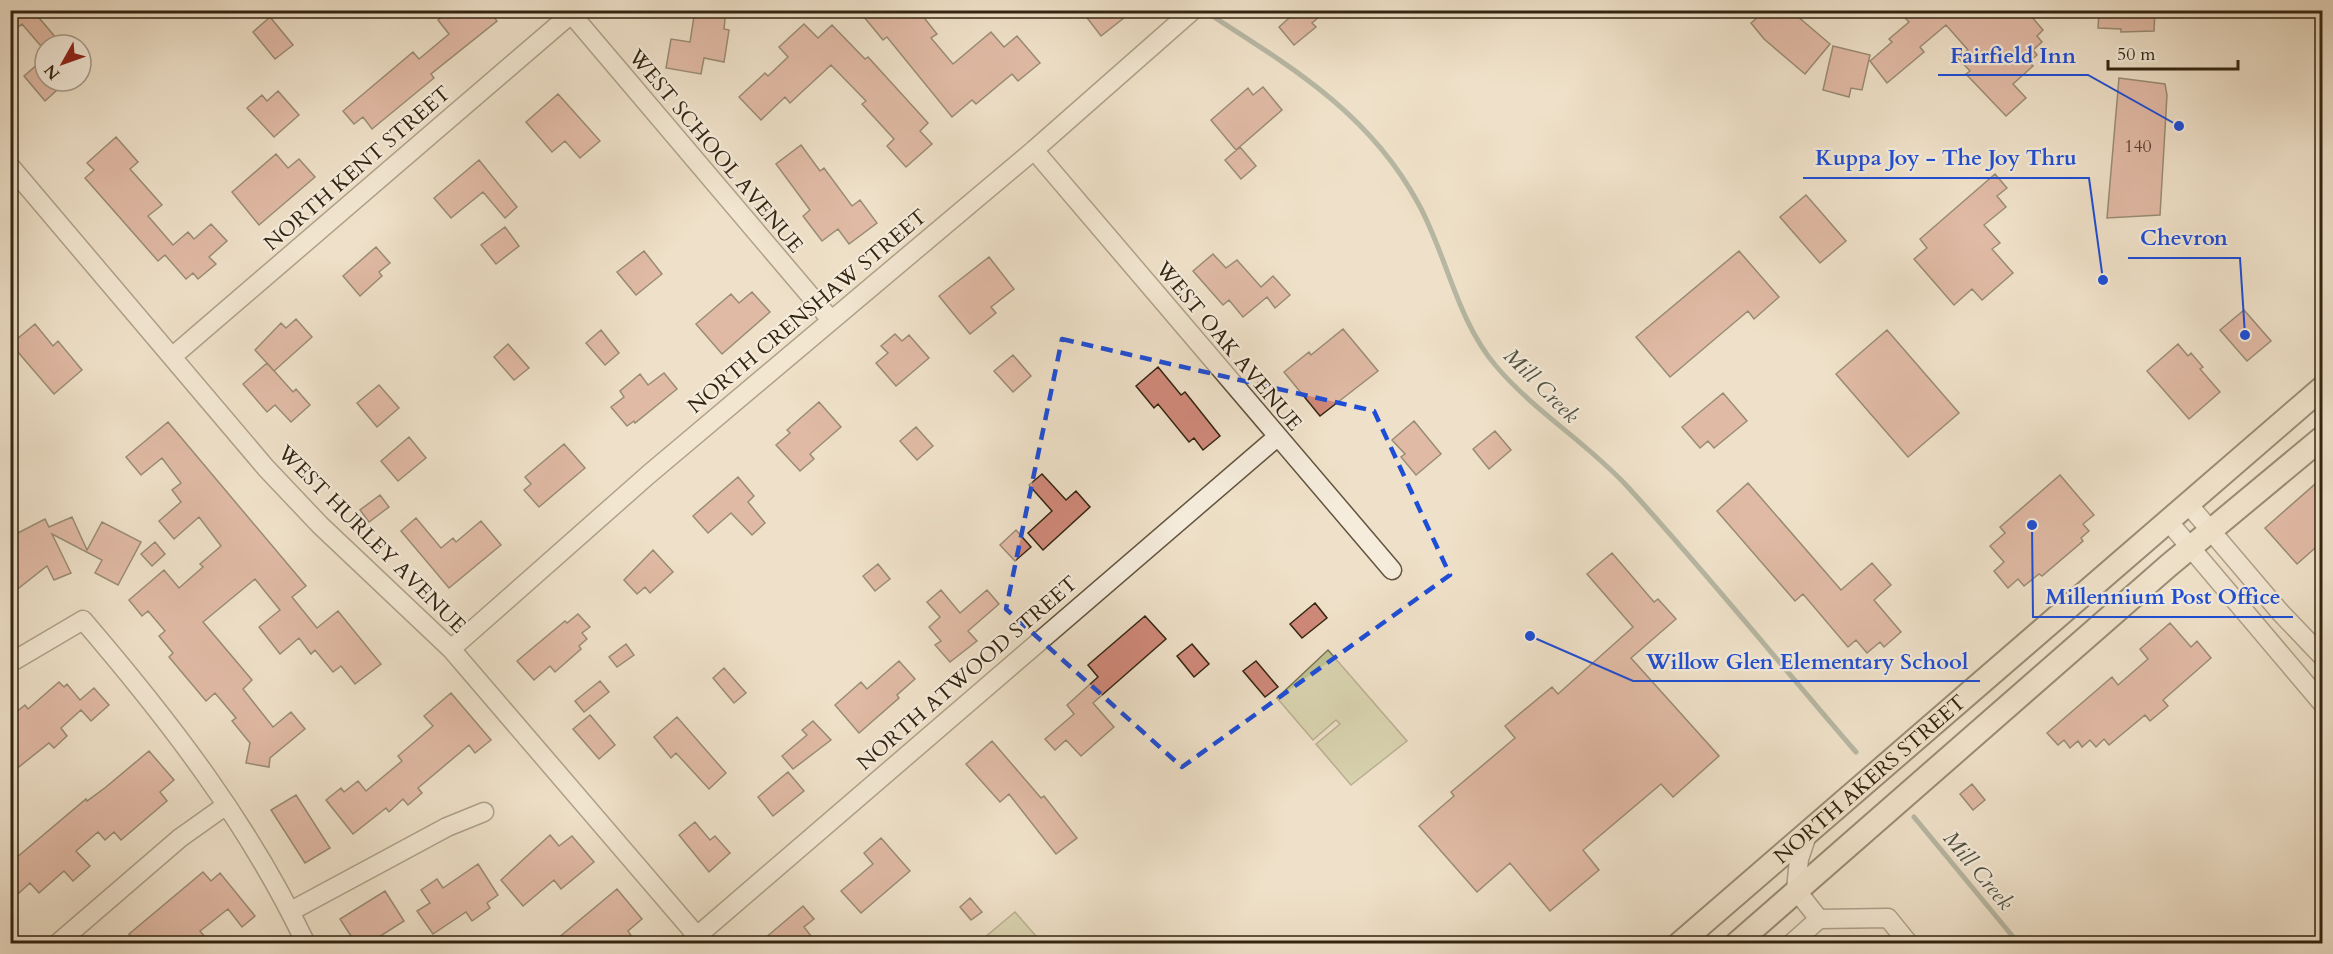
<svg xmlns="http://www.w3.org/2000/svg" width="2333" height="954" font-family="Cardo,serif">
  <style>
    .green { fill: #bfc192; stroke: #797352; stroke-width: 1.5 }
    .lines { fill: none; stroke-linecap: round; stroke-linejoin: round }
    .stream { stroke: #718173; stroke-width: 5 }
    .building { fill: #d0897a; stroke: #332511; stroke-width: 1.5 }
    .minor-casing { stroke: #62543f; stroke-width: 21 }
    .major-casing { stroke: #332511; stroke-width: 26 }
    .minor { stroke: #f5ecdc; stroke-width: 18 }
    .major { stroke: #efe1c9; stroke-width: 22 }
    .marked { fill: none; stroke: #1d4ed8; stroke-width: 4.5; stroke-dasharray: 12 8; stroke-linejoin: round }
    .labels { text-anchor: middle; stroke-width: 4.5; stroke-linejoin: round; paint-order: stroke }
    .number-label { font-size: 18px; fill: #5a3e2b }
    .street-label { font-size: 21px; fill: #332511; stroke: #f5ecdc }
    .water-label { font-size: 22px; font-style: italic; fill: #525342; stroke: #f5ecdc }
    .leader { fill: none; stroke: #1d4ed8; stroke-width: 2 }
    .callout-dot { fill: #1d4ed8; stroke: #f5ecdc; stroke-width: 2 }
    .callout-label { font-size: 22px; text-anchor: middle; font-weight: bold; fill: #1d4ed8; stroke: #f5ecdc; stroke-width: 4.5; stroke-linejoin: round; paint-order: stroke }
  </style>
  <rect width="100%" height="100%" fill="#efe1c9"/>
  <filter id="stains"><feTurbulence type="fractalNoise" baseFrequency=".00333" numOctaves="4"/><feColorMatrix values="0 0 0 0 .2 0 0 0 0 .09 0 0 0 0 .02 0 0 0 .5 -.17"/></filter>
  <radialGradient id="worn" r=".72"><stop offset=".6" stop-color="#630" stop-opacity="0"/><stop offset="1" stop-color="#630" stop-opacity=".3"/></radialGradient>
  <path class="green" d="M1328 650 1407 741 1351 785 1316 744 1340 724 1336 720 1313 740 1277 698Z
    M1015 912 1042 943H978Z"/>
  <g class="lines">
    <path class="stream" d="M1203 10C1288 65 1368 111 1418 203 1447 255 1456 319 1496 366 1534 411 1586 442 1626 485 1705 571 1779 663 1856 752
      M1914 817 2019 944"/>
  </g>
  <path class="building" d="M10 10H38L35 13 62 45H40L22 24 10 34Z
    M449 10H489L497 21 431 74 434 78 372 129 363 117 354 124 343 111 413 52 419 59 449 34 438 20Z
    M695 10H726L724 29 729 30 724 62 704 58 701 74 666 68 671 39 690 42Z
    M872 10H918L937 34 931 38 953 64 991 32 1004 47 1017 36 1040 63 1018 81 1012 74 976 104 972 100 952 117 887 37 883 40 864 17Z
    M1081 10H1134L1101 36Z
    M1298 10H1327L1312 23 1316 27 1294 45 1279 27Z
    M1766 10H1790L1830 44 1805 74 1764 39 1751 23Z
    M1914 10H2026L2043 30 2037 36 2042 42 2033 50 2037 55 2029 62 2033 66 2013 84 2026 98 2006 116 1966 74 1970 71 1958 58 1968 50 1946 25 1920 47 1924 52 1887 83 1870 61 1892 42 1889 39 1909 22 1905 18Z
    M2106 10H2155L2154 31 2121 32V29L2098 28 2099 12Z
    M270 17 293 45 275 59 253 32Z
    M804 24 818 38 832 25 865 59 868 57 928 123 920 131 932 144 906 167 887 146 894 139 862 104 866 101 831 65 790 103 785 97 761 120 739 97 765 73 768 76 788 57 779 47Z
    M1833 46 1870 55 1862 90 1851 88 1849 97 1823 90Z
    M45 58V81H67L45 101 24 76Z
    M2119 78 2165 84 2167 95 2160 215 2107 218Z
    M1263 87 1282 110 1236 150 1211 120 1248 88 1253 95Z
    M278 91 299 115 274 137 247 108 262 95 267 101Z
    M558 94 600 141 580 158 565 141 552 152 526 122Z
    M116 137 138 162 130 169 162 205 148 216 173 245 188 232 194 239 211 224 227 241 209 257 216 264 198 279 193 273 186 279 165 255 158 261 85 178 94 170 87 163Z
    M801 145 820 171 824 168 852 206 860 200 877 223 849 244 838 229 822 241 803 216 810 210 776 164Z
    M1240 147 1256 166 1241 179 1225 160Z
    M276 154 288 168 299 159 315 177 259 225 232 192Z
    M479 160 517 207 505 218 483 192 451 218 434 198Z
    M1995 174 2007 188 1997 196 2006 207 1984 225 2000 243 1992 249 2013 273 1982 300 1972 289 1954 305 1914 259 1927 248 1920 239Z
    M1806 195 1846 241 1820 263 1780 217Z
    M505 227 519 246 496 264 481 245Z
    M376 247 390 263 379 272 382 276 360 296 343 276Z
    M644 251 662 274 636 295 617 272Z
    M1739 251 1779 297 1754 319 1748 311 1670 377 1636 337Z
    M1213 254 1226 268 1237 260 1261 287 1273 276 1290 295 1275 308 1267 297 1243 317 1229 300 1223 305 1193 271Z
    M989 257 1014 289 991 307 996 313 970 334 939 296Z
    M752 292 770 312 722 354 696 324 731 294 739 303Z
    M2244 310 2271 341 2247 361 2220 330Z
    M296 319 312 337 274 371 255 350 281 323 286 328Z
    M35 324 53 346 58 341 82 370 54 394 11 344Z
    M1343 329 1378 371 1320 416 1284 372 1309 352 1311 355Z
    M601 330 619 353 605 365 586 343Z
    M1887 330 1959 413 1908 457 1836 374Z
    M895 334 902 341 909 335 929 358 896 386 876 363 888 353 881 346Z
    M508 344 529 368 514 380 494 357Z
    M2178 344 2188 356 2191 353 2203 367 2200 369 2220 392 2189 419 2147 371Z
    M1013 355 1031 376 1013 392 994 371Z
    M267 363 293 392 296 389 310 405 291 422 275 405 267 412 243 384Z
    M1158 367 1181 395 1185 392 1220 436 1203 450 1194 438 1189 442 1158 404 1154 408 1136 386Z
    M664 373 677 389 635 423 634 421 627 426 611 407 624 397 620 391 640 374 648 385Z
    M379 385 399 408 377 427 357 403Z
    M1723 393 1747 421 1714 448 1708 441 1700 448 1682 427Z
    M819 402 841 427 810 454 814 459 800 471 776 445 790 433 787 430Z
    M1414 421 1441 454 1416 475 1401 457 1405 454 1392 440Z
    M168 422 306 586 292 597 317 628 338 611 381 664 355 684 341 666 333 672 315 650 311 654 299 638 280 654 259 627 280 610 255 579 203 622 252 680 243 689 273 727 291 712 305 729 270 758 269 767 246 763 250 743 232 721 236 718 215 693 206 701 169 657 173 653 159 636 165 631 148 611 142 616 129 600 164 570 179 588 203 567 200 564 221 546 199 517 174 539 159 521 181 502 172 490 181 483 162 458 141 475 126 457Z
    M916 427 933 446 917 460 900 441Z
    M1495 431 1511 450 1489 469 1473 449Z
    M409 437 426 458 398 481 381 461Z
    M564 444 585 468 539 507 524 490 531 484 525 477Z
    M1042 474 1066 500 1076 491 1090 507 1043 550 1028 533 1052 511 1029 485Z
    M2060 475 2094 515 2083 524 2089 531 2081 538 2083 541 2042 576 2039 574 2024 586 2018 579 2008 588 1994 571 2004 562 1990 546 2005 533 2000 527Z
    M738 477 754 496 748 502 765 523 752 535 731 513 708 533 693 516Z
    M2322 478V542L2297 564 2265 528Z
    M1748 483 1841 590 1872 563 1891 585 1874 600 1901 632 1884 647 1880 642 1867 653 1856 640 1848 647 1803 594 1795 601 1717 511Z
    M380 495 389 507 369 522 360 510Z
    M72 517 87 550 102 522 141 542 118 585 95 573 102 560 52 534 71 573 54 580 47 566 10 595V537L45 519 49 527Z
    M416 518 441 548 453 538 456 542 481 521 501 545 449 588 401 531Z
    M1016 530 1031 547 1015 561 1000 545Z
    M155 542 165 554 152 566 141 554Z
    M653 550 673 572 650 593 645 587 637 594 624 580Z
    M1612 553 1654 602 1658 599 1676 619 1631 658 1719 756 1673 797 1661 784 1583 850 1599 870 1550 911 1510 863 1477 892 1419 826 1454 796 1451 792 1515 738 1505 726 1552 687 1558 694 1633 627 1587 574Z
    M878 564 890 579 875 591 863 576Z
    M941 590 960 613 987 590 999 604 968 631 977 641 950 662 935 645 941 641 929 627 940 617 927 602Z
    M1315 603 1327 618 1302 638 1290 624Z
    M578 614 590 627 582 633 587 639 579 646 581 649 555 672 550 666 534 680 517 661 565 621 567 623Z
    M1145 616 1166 639 1093 703 1114 727 1081 756 1066 740 1055 750 1045 739 1074 714 1067 705 1098 677 1088 665Z
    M2170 623 2191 647 2197 641 2211 658 2163 700 2168 706 2150 721 2145 715 2109 745 2104 739 2096 747 2090 740 2082 747 2078 741 2070 748 2064 740 2058 745 2047 733 2112 677 2118 685 2148 659 2140 649Z
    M626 644 634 655 617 667 609 657Z
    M1192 644 1209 664 1194 677 1177 656Z
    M899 661 915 679 897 695 899 698 859 733 835 705 861 682 867 689Z
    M1256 661 1278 687 1265 697 1243 671Z
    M724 668 746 693 734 703 713 678Z
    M600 681 609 692 584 712 575 701Z
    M59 682 64 687 67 684 80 700 94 688 109 705 91 721 81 710 61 728 67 736 54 748 49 743 10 774V717L25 705 28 709Z
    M451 693 491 740 475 753 469 745 418 788 422 793 408 805 403 799 389 812 386 808 353 834 326 800 341 788 344 792 358 781 366 791 402 761 398 756 433 726 424 716Z
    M590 715 615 745 599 759 573 729Z
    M677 717 726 773 709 789 676 753 671 758 654 737Z
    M813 721 831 740 793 769 782 756 807 735 802 730Z
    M992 741 1041 798 1044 796 1077 838 1056 854 1009 794 1000 802 966 764Z
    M149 751 174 780 160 792 167 801 121 840 114 832 105 840 98 832 76 851 90 866 73 881 64 871 39 893 30 883 10 901V863L86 799 87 801 106 787Z
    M788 772 804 791 773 816 758 797Z
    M1972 784 1985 800 1973 810 1960 794Z
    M296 795 330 848 305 863 271 810Z
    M695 822 710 840 715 836 730 853 709 872 679 835Z
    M550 835 559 846 572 836 594 862 561 889 554 880 523 906 501 880Z
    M881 838 910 871 861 913 841 891 873 864 864 853Z
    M478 864 498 895 487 903 490 908 472 921 466 912 433 934 417 911 430 903 421 890 437 879 443 888Z
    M203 872 211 881 220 873 255 916 242 927 228 909 200 931 204 936 195 944H137L129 934Z
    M617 889 642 919 628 931 632 937 624 944H551Z
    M385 891 404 921 368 944H356L340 919Z
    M970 898 982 912 971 920 960 907Z
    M803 906 814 919 804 927 817 944H758Z"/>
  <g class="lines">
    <g class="minor-casing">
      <path id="minor" d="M568 10 831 320
        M1034 150 1392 570
        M10 166 266 468 320 525 451 649 704 944
        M173 356 571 14
        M2188 504 2280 612 2322 656
        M2168 521 2322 703
        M451 649 648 475 1034 150 1193 10
        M10 663 83 620C168 719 250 825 306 944
        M1808 832 1799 859 1796 890 1819 919
        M291 911 447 827 484 812
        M689 943 1277 437
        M57 944 180 838 225 806
        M1791 944 1819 919 1888 918 1909 944"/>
    </g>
    <g class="major-casing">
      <g id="major">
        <path id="s1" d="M1679 944 2322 388"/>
        <path d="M1736 944 2168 566 2322 438"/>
      </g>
    </g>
    <use href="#minor" class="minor"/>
    <use href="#major" class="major"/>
  </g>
  <path d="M0 0H2333V954H0ZM1062 339 1374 411 1450 575 1182 767 1006 609Z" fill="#efe1c9" fill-opacity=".55" fill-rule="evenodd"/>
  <path class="marked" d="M1062 339 1374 411 1450 575 1182 767 1006 609Z"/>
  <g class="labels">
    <g class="number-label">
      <text x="2138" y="152">140</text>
    </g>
    <g class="street-label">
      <text transform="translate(716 151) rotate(50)" y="7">WEST SCHOOL AVENUE</text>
      <text transform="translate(357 168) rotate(-41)" y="7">NORTH KENT STREET</text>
      <text transform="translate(807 311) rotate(-40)" y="7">NORTH CRENSHAW STREET</text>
      <text transform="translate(1229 346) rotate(50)" y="7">WEST OAK AVENUE</text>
      <text transform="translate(372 539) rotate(45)" y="7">WEST HURLEY AVENUE</text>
      <text transform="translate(967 673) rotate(-41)" y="7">NORTH ATWOOD STREET</text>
      <text dy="7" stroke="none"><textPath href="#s1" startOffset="252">NORTH AKERS STREET</textPath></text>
    </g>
    <g class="water-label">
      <text transform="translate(1542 385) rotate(45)" y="8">Mill Creek</text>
      <text transform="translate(1979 870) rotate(50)" y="8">Mill Creek</text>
    </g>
  </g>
  <path class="leader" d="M2179 126L2088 75H1938M2103 280L2089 178H1803M2245 335L2240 258H2128M2032 525L2033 617H2293M1530 636L1633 681H1980"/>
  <g class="callout-dot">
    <circle cx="2179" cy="126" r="6"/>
    <circle cx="2103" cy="280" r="6"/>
    <circle cx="2245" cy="335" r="6"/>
    <circle cx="2032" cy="525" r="6"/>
    <circle cx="1530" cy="636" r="6"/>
  </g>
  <g class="callout-label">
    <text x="2013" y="63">Fairfield Inn</text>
    <text x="1946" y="165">Kuppa Joy - The Joy Thru</text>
    <text x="2184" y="245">Chevron</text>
    <text x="2163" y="604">Millennium Post Office</text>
    <text x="1807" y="669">Willow Glen Elementary School</text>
  </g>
  <rect width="2333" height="954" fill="none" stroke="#efe1c9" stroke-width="36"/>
  <rect x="12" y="12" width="2309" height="930" fill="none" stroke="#332511" stroke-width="3"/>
  <rect x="18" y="18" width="2297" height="918" fill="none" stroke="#332511" stroke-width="1.5"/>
  <g transform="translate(63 63) rotate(230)"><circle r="28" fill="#f5ecdc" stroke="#a79c8b" stroke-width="1.5"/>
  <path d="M0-4.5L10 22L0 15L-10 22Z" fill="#8f2418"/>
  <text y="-9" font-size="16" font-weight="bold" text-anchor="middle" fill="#332511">N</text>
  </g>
  <path d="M2108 60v9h130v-9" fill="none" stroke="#332511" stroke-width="3"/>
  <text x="2117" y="60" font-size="18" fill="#332511" stroke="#f5ecdc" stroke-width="4.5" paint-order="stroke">50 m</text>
  <rect width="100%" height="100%" filter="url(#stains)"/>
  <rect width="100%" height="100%" fill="url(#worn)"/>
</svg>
